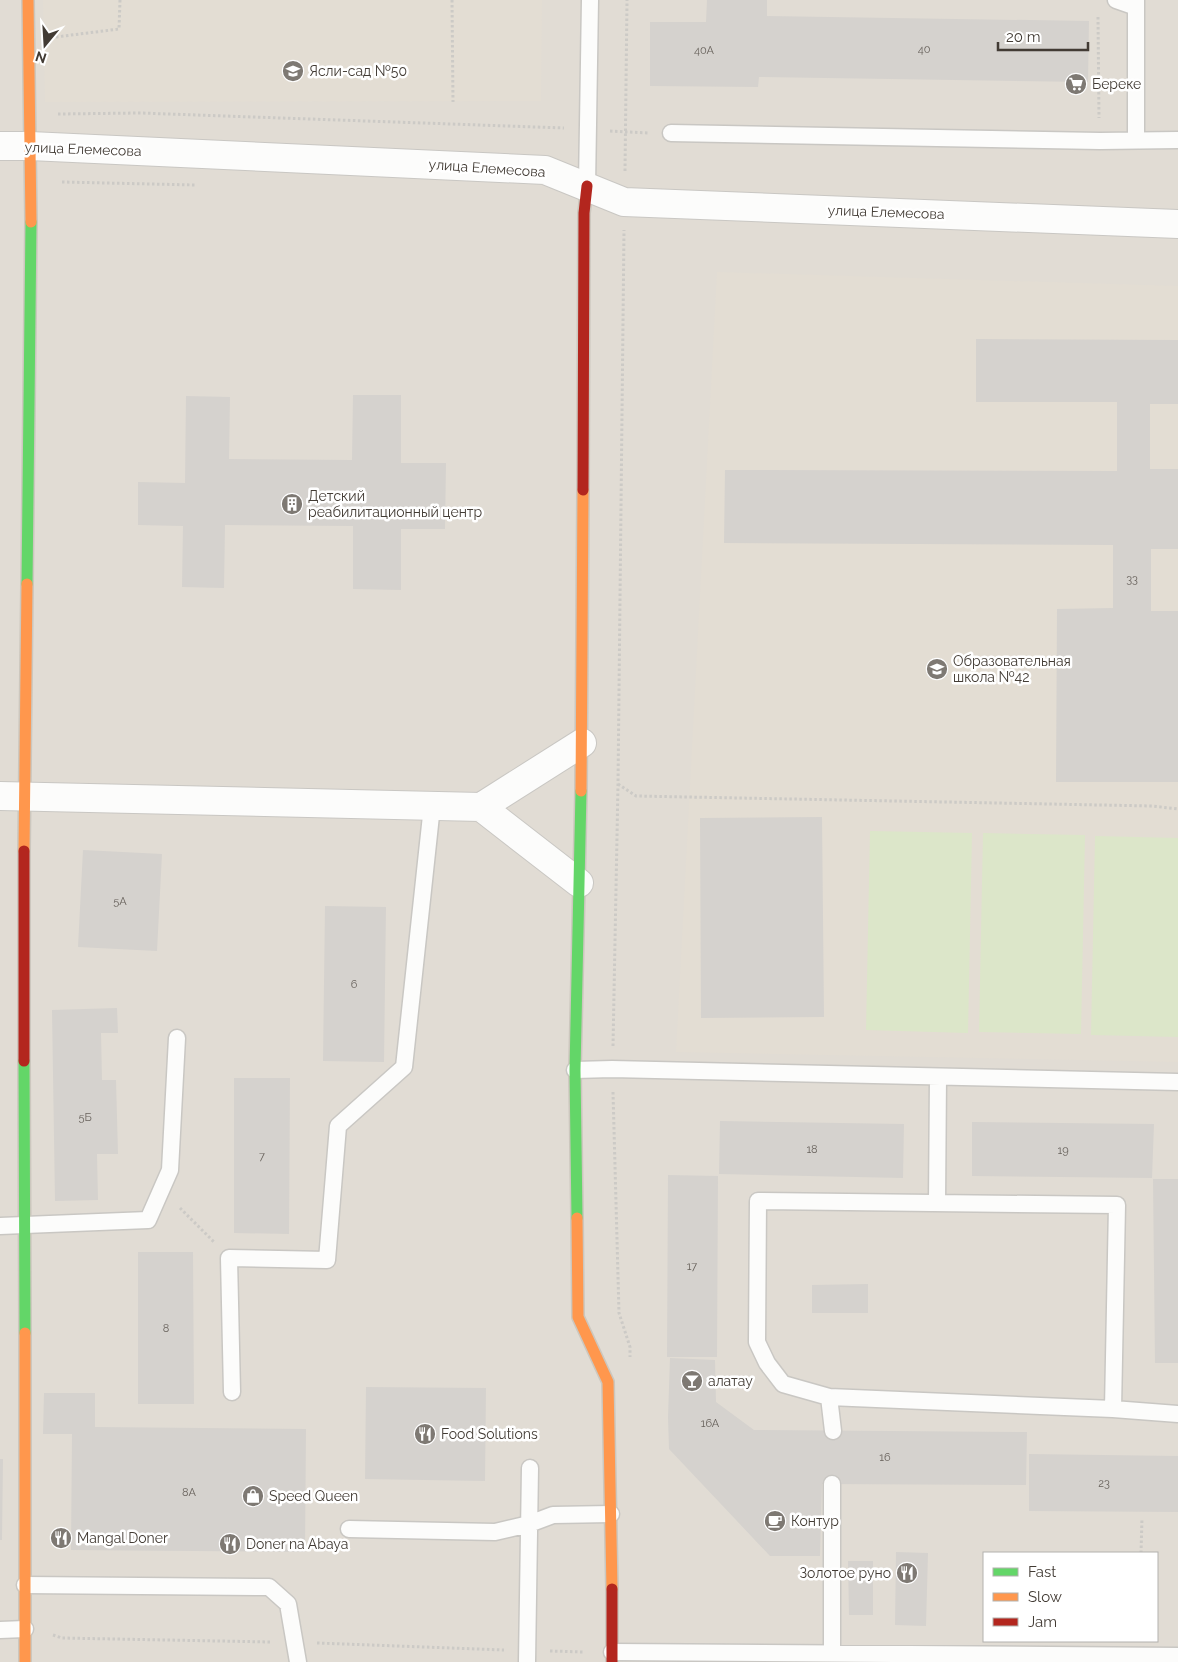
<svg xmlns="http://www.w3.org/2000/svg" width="1178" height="1662" font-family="Raleway,sans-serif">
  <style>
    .residential { fill: #e1dcd4; fill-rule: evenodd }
    .education { fill: #e3ddd3 }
    .green { fill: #dce6c9 }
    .building { fill: #d5d2ce }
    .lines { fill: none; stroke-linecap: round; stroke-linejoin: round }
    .lane-casing { stroke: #c9c7c3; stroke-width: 19 }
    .street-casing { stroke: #c9c7c3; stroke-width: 30 }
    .fast-casing { stroke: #ccc7be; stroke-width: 14 }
    .slow-casing { stroke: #ccc7be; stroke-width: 14 }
    .jam-casing { stroke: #ccc7be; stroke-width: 14 }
    .path { stroke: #cccac6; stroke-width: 3; stroke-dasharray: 2.5 2.5; stroke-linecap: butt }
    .lane { stroke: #fcfcfb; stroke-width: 16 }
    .street { stroke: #fcfcfb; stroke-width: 28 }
    .fast { stroke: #63d668; stroke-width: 11 }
    .slow { stroke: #ff974d; stroke-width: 11 }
    .jam { stroke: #b3261e; stroke-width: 11 }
    .labels { text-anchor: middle; stroke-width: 5; stroke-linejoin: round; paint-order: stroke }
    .number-label { font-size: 11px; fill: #68625c }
    .poi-label { font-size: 14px; fill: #423b34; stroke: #fff; text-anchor: start }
    .street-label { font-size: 14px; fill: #423b34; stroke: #fff }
  </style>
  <rect width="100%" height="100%" fill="#edebe7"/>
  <path class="residential" d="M0 0H1178V1662H0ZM984 1553H1157V1641H984Z"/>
  <path class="education" d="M43 0H542L541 101 45 102Z
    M717 272 1178 286V1062L676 1052Z"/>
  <path class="green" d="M870 831 972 833 968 1033 866 1030Z
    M983 833 1085 835 1081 1034 979 1032Z
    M1095 836 1178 838V1037L1091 1035Z"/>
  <path class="building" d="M707 0H767V16L1089 21 1088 82 759 77 758 87 650 86V22H706Z
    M976 339 1178 340V404H1150V469H1178V549H1151V611H1178V782H1056L1057 609 1113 608V545L724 543 725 470 1117 471V402H976Z
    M353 395H401V463H446L445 529H401V590L353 589V526L225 525 224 588 182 587 183 526 138 525V482L185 483 186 396 230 397 229 459 352 460Z
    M822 817 824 1017 701 1018 700 818Z
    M83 850 162 854 157 951 78 947Z
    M325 906 386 907 384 1062 323 1061Z
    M117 1008 118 1033H101L102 1080H116L118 1154H97L98 1200 55 1201 52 1010Z
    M234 1078H290L289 1234 234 1233Z
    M720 1121 904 1124 903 1178 719 1174Z
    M972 1122 1154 1124 1152 1178 972 1176Z
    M668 1175 718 1176 717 1357H667Z
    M1153 1179H1178V1363H1155Z
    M138 1252H193L194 1404H138Z
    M868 1284V1313H812V1285Z
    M670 1358 715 1360 716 1402 754 1430 1027 1432 1026 1485 822 1484 820 1556H770L669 1449 668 1417Z
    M366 1387 486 1388 485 1481 365 1479Z
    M44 1393H95V1427L306 1429 305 1552 71 1550 72 1434H43Z
    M1029 1454 1178 1456V1512L1029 1511Z
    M0 1459H3L2 1540H0Z
    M896 1552 928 1553 926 1626 895 1625Z
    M848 1561H873V1615H849Z"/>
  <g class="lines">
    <g class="lane-casing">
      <path id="lane" d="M1116 0 1136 7
        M671 133 1100 141 1178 140
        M1136 140V0
        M587 186 590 0
        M575 1070 612 1069 1178 1082
        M758 1201 1117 1205 1113 1409 829 1397 783 1384 767 1363 757 1342Z
        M937 1203 938 1077
        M0 1226 148 1220 170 1170 177 1038
        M232 1392 229 1258 327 1260 338 1126 404 1067 432 806
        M829 1397 833 1431
        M1113 1409 1178 1414
        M349 1529 495 1532 529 1524 553 1515 611 1514
        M25 1585 269 1587 288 1604 298 1662
        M0 1630 25 1629
        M612 1652 1178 1656
        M832 1654V1484
        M527 1662 530 1468"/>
    </g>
    <g class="street-casing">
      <path id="street" d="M0 146H30L545 170 624 202 1178 224
        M0 796 481 807 582 743
        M481 807 579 883"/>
    </g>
    <g class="fast-casing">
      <path id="fast" d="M27 584 31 222
        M24 1061 25 1333
        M577 1218 575 1070 581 791"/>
    </g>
    <g class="slow-casing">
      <path id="slow" d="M28 0 31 222
        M581 791 583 490
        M24 851 27 584
        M577 1218 578 1317 608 1382 612 1589
        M25 1333V1662"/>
    </g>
    <g class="jam-casing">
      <path id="jam" d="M583 490 584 213 587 186
        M24 851V1061
        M612 1589V1662"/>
    </g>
    <path class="path" d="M452 0 453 102
      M1098 17 1099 118
      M56 37 119 29 120 0
      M58 114 140 113 564 128
      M610 131 649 133
      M625 171 627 0
      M62 182 195 185
      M618 784 636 796 1152 806 1178 809
      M613 1046 618 784 624 230
      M613 1092 619 1313 630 1347V1357
      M180 1208 214 1242
      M1141 1553 1142 1518
      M53 1635 62 1638 271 1642
      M317 1643 504 1650
      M550 1651 584 1652"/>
    <use href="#lane" class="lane"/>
    <use href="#street" class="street"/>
    <use href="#fast" class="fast"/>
    <use href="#slow" class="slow"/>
    <use href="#jam" class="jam"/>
  </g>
  <defs>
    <g id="school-disc" transform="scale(1.125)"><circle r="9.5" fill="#7e7973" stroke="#fff"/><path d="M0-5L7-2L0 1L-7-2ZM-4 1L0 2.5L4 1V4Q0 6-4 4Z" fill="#fff"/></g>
    <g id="supermarket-disc" transform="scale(1.125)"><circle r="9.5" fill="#7e7973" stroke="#fff"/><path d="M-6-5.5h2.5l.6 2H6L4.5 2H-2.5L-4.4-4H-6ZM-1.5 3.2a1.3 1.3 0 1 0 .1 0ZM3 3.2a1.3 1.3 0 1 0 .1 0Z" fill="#fff"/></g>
    <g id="building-disc" transform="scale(1.125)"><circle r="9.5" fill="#7e7973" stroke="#fff"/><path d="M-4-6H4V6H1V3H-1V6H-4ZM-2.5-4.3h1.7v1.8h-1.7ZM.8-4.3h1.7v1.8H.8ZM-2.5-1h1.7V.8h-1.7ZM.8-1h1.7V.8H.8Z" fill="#fff"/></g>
    <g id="bar-disc" transform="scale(1.125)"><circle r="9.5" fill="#7e7973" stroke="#fff"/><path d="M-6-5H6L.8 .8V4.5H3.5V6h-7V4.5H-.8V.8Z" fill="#fff"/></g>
    <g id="restaurant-disc" transform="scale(1.125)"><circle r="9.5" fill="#7e7973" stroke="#fff"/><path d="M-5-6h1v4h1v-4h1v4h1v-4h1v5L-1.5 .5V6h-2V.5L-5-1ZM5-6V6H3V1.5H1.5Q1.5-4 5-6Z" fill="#fff"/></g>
    <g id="shop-disc" transform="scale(1.125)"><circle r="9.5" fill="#7e7973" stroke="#fff"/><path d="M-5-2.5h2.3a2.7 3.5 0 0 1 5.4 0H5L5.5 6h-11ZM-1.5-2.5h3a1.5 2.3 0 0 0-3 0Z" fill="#fff"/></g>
    <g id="cafe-disc" transform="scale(1.125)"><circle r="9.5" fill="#7e7973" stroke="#fff"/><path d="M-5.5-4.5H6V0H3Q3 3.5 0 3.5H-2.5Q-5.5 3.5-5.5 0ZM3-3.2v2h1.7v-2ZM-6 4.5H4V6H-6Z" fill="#fff"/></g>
  </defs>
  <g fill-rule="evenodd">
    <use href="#school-disc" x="293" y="71"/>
    <use href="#supermarket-disc" x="1076" y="84"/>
    <use href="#building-disc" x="292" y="504"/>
    <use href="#school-disc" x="937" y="669"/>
    <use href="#bar-disc" x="692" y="1381"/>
    <use href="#restaurant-disc" x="425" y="1434"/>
    <use href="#shop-disc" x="253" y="1496"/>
    <use href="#cafe-disc" x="775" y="1521"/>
    <use href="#restaurant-disc" x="61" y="1538"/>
    <use href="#restaurant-disc" x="230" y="1544"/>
    <use href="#restaurant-disc" x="907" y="1573"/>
  </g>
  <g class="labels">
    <g class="number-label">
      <text x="924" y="53">40</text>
      <text x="704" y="54">40А</text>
      <text x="1132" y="583">33</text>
      <text x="120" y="905">5А</text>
      <text x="354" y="988">6</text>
      <text x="85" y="1121">5Б</text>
      <text x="812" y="1153">18</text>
      <text x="1063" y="1154">19</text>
      <text x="262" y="1160">7</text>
      <text x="692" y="1270">17</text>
      <text x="166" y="1332">8</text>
      <text x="710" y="1427">16А</text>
      <text x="885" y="1461">16</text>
      <text x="1104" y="1487">23</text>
      <text x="189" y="1496">8А</text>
    </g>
    <g class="poi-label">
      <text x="309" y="76">Ясли-сад №50</text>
      <text x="1092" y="89">Береке</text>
      <text x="308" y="501">Детский<tspan x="308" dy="16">реабилитационный центр</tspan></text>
      <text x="953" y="666">Образовательная<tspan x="953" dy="16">школа №42</tspan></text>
      <text x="708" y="1386">алатау</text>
      <text x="441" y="1439">Food Solutions</text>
      <text x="269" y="1501">Speed Queen</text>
      <text x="791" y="1526">Контур</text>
      <text x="77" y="1543">Mangal Doner</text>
      <text x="246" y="1549">Doner na Abaya</text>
      <text x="891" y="1578" text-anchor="end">Золотое руно</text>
    </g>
    <g class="street-label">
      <text transform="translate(83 149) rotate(2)" y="5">улица Елемесова</text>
      <text transform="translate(487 168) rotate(4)" y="5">улица Елемесова</text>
      <text transform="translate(886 212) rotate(2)" y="5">улица Елемесова</text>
    </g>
  </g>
  <rect x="983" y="1552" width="175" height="90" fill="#ffffff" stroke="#b3b1ae"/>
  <rect x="993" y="1568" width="25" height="8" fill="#63d668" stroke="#b3b1ae"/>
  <text x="1028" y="1577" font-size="15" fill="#423b34">Fast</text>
  <rect x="993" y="1593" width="25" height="8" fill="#ff974d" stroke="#b3b1ae"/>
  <text x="1028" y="1602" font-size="15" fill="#423b34">Slow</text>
  <rect x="993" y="1618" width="25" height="8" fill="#b3261e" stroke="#b3b1ae"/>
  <text x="1028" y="1627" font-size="15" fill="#423b34">Jam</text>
  <g transform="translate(45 45) rotate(198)" stroke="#ffffff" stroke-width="4" paint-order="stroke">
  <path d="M0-4L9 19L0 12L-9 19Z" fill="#423b34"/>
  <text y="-8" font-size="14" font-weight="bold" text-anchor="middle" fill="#423b34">N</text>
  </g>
  <path d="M998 42v8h90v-8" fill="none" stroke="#423b34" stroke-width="2.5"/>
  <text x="1006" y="42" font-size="15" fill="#423b34" stroke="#ffffff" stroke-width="4" paint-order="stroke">20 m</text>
</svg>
